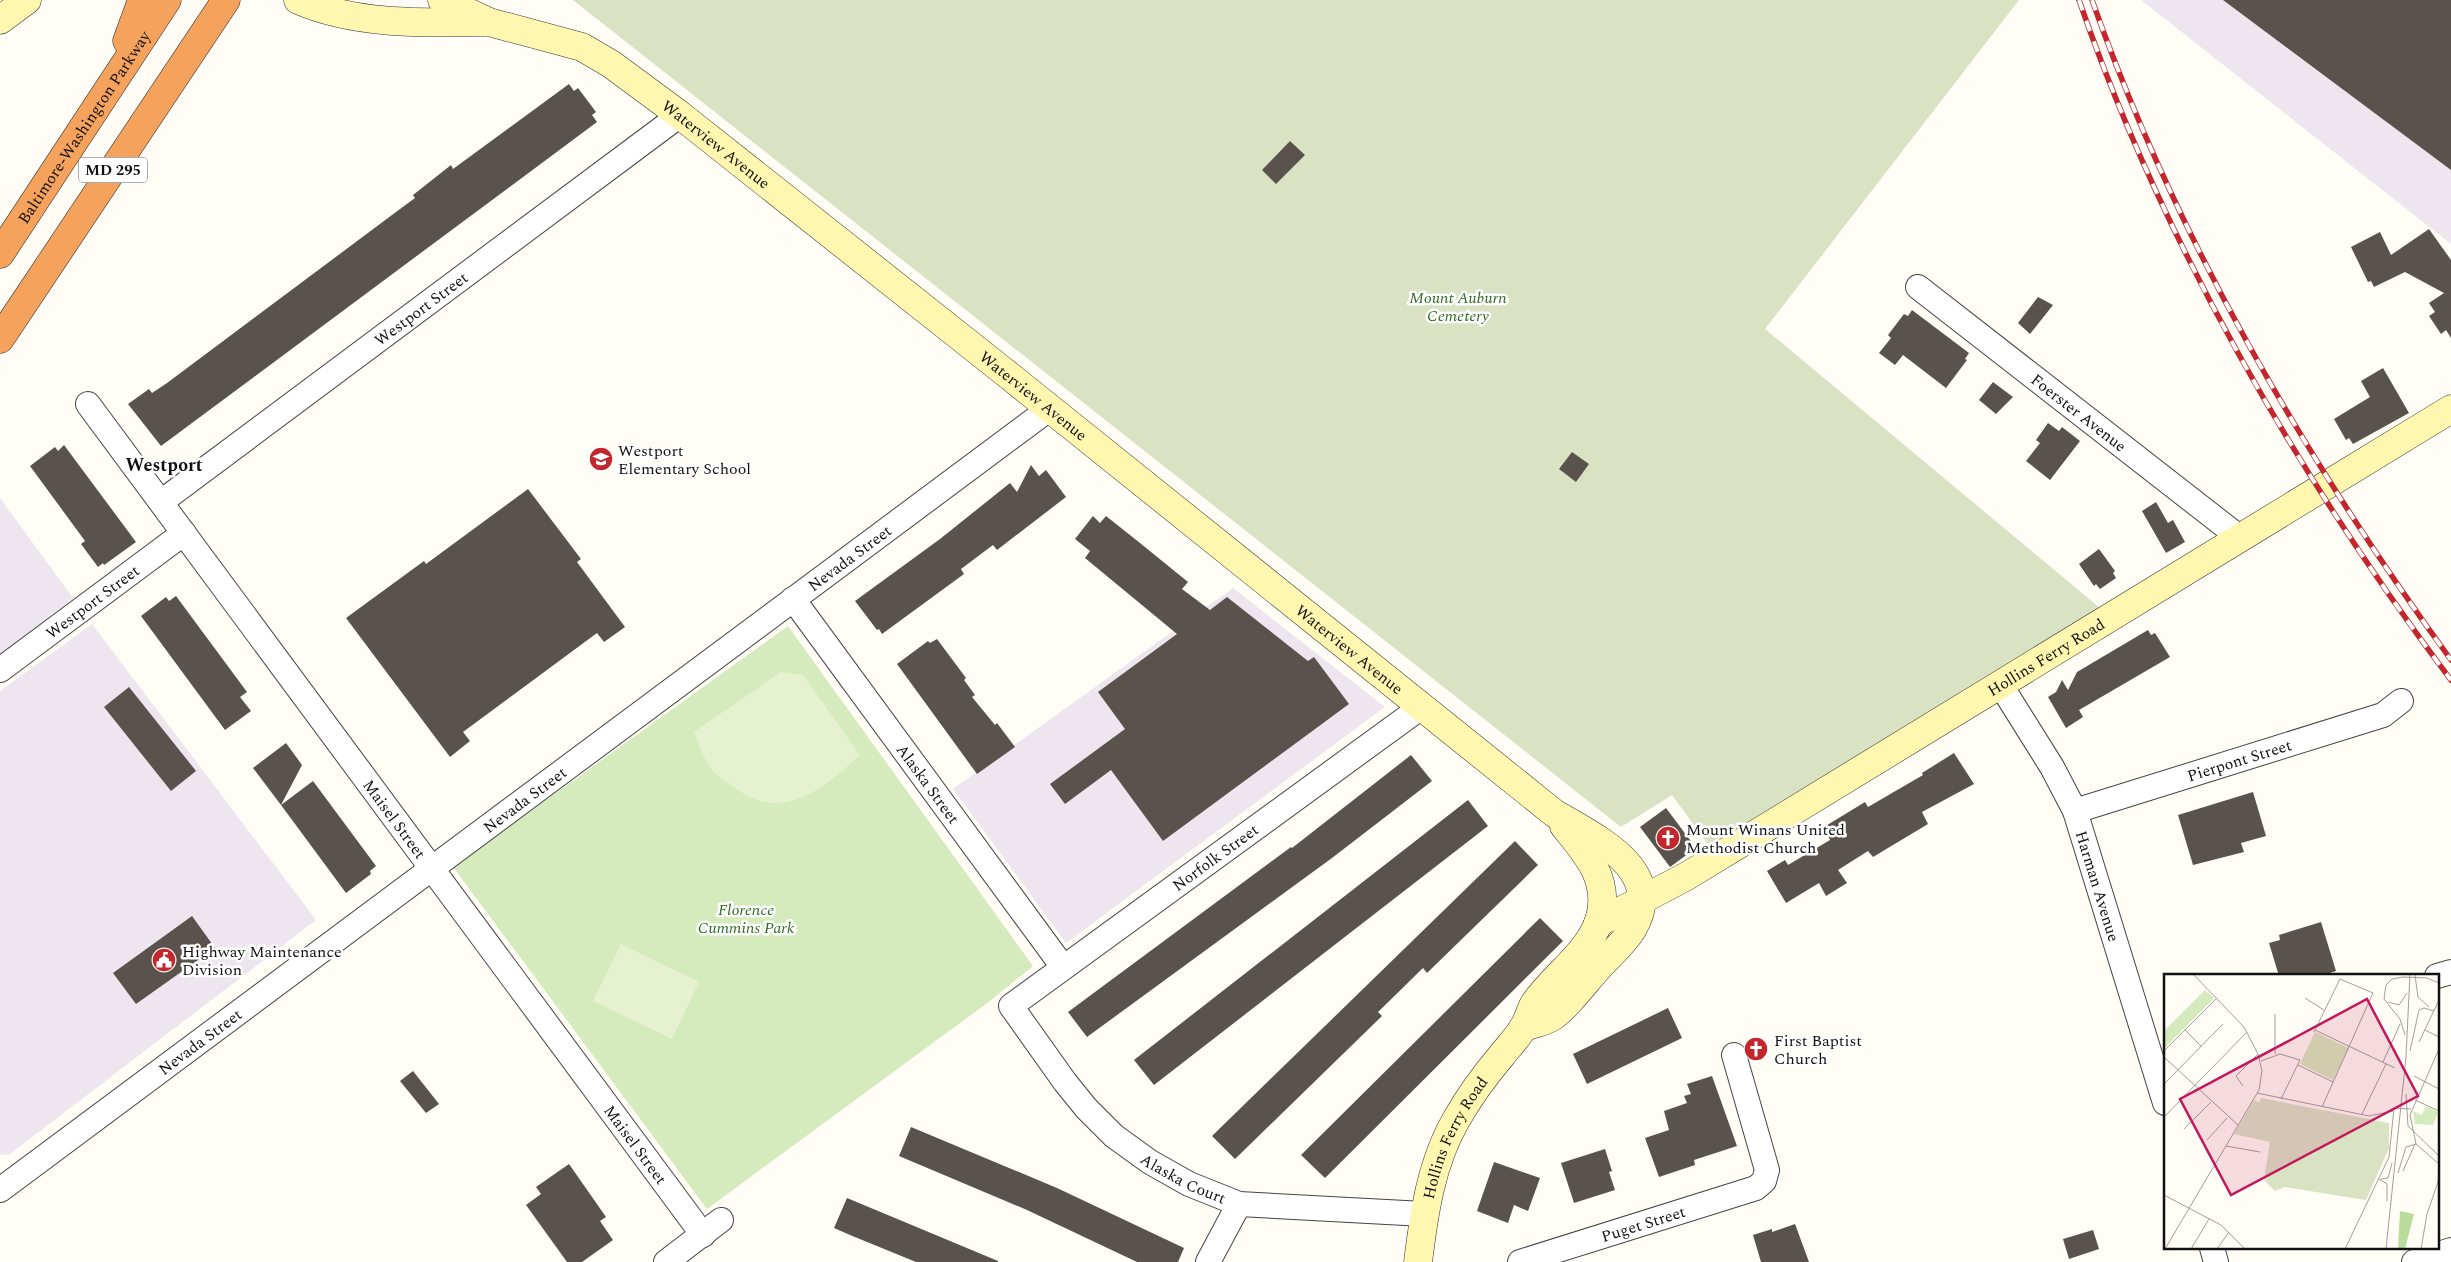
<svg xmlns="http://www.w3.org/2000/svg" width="2451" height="1262" font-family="Spectral,serif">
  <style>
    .industrial { fill: #eee6ef }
    .green { fill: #d5ebbd }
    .cemetery { fill: #d9e3c4 }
    .pitch { fill: #e6f2cf }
    .building { fill: #5a524d }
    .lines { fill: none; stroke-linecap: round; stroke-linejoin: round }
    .street-casing { stroke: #444; stroke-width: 26 }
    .secondary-casing { stroke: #333; stroke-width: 29 }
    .highway-casing { stroke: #222; stroke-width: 29 }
    .street { stroke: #fff; stroke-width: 24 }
    .secondary { stroke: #fff6b0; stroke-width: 28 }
    .highway { stroke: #f5a25d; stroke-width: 28 }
    .rail-casing { stroke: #c4262e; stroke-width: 5.5 }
    .rail { stroke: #fff; stroke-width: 4; stroke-dasharray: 11; stroke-linecap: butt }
    .labels { text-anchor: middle; stroke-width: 5; stroke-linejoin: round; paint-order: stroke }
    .shield { fill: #fff; stroke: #585858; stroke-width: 1 }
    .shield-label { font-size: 15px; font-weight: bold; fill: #111 }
    .street-label { font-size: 16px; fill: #111; stroke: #fff }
    .park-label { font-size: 16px; font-style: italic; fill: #2f6b1f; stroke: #fff }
    .poi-label { font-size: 16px; fill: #111; stroke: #fff; text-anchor: start }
    .neighbourhood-label { font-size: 18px; font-weight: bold; fill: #111; stroke: #fff }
    .inset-road { fill: none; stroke: #a09f9a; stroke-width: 1 }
    .view { fill: #c2185b; fill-opacity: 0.15; stroke: #c2185b; stroke-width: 2.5 }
    .inset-edge { fill: none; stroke: #111; stroke-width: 2.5 }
  </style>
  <rect width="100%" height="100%" fill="#fffdf5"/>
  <path class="industrial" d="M2141 0H2451V244Z
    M0 498 73 598 0 655Z
    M1233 588 1385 707 1066 943 953 789Z
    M92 624 316 920 10 1154 0 1155V691Z"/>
  <path class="green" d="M788 626 1033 966 990 1001 707 1209 453 867Z"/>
  <path class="cemetery" d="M573 0H2019L1765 329 2100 608 1710 847 1672 795 1621 827Z"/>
  <path class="pitch" d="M781 672 803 675 860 755C824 788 782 825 734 787 726 781 715 775 710 767 703 757 699 744 694 732Z
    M621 944 699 982 672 1039 593 1001Z"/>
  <path class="building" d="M2223 0H2451V170Z
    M569 84 574 91 578 88 596 112 592 115 597 122 161 446 128 404 149 389 152 393 167 383 400 209 415 198 413 195 451 165 453 169Z
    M1290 141 1305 155 1276 184 1262 170Z
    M2429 229 2451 260V338L2446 330 2441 334 2429 316 2435 312 2429 303 2444 293 2405 272 2374 287 2371 281 2368 282 2351 247 2380 232 2391 255Z
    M2038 297 2053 305 2030 334 2018 323Z
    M1912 310 1969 353 1965 359 1967 360 1946 388 1903 355 1895 365 1879 353 1891 338 1888 335 1904 314 1908 316Z
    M2383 368 2409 413 2353 444 2349 438 2346 440 2334 419 2370 397 2361 381Z
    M1993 382 2013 397 1996 414 1979 400Z
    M2048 423 2059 431 2062 427 2080 441 2050 480 2026 461 2040 443 2036 440Z
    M64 445 136 542 104 565 103 563 98 567 81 544 85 541 30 466 55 447 58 451Z
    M1572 452 1589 464 1576 482 1559 469Z
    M1031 465 1039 476 1046 470 1066 497 997 550 993 545 961 569 964 574 882 634 879 629 877 630 855 601 940 539 1010 483 1017 492Z
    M528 489 581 559 577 562 625 627 604 642 597 633 463 732 470 741 450 757 346 618 424 561 426 564Z
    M2156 502 2168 523 2173 520 2185 542 2166 553 2142 511Z
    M1093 516 1100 523 1106 516 1140 543 1188 582 1182 589 1210 610 1227 597 1308 661 1314 657 1349 704 1163 841 1111 770 1065 804 1050 784 1125 729 1098 692 1177 634 1085 558 1090 551 1075 539Z
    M2099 549 2115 571 2113 573 2116 578 2100 589 2096 584 2094 586 2079 564Z
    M176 596 247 692 240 697 251 711 225 730 141 616 166 597 169 601Z
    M2148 630 2151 635 2155 633 2170 657 2079 710 2083 717 2066 728 2048 697 2056 692 2062 680 2068 690 2077 672Z
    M937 639 966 678 964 680 975 695 972 697 995 725 997 723 1015 747 977 774 897 664 928 641 930 643Z
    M129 687 196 771 171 791 104 707Z
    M286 743 302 765 281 805 253 768Z
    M1954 753 1974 784 1922 812 1928 824 1873 857 1868 851 1838 870 1847 883 1826 896 1819 883 1786 903 1767 871 1785 860 1788 865 1830 840 1824 827 1865 802 1868 807 1923 775 1922 773Z
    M1411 755 1432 781 1332 858 1087 1037 1068 1012 1291 847 1292 848Z
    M313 781 376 866 370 871 371 874 346 893 281 805Z
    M2253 792 2266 836 2241 843 2244 852 2193 865 2178 815Z
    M1468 800 1488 826 1154 1085 1134 1060Z
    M1666 808 1696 848 1670 867 1640 827Z
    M1515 841 1538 865 1427 973 1423 968 1378 1012 1382 1016 1235 1159 1212 1136Z
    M192 916 215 948 136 1004 113 973Z
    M1540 918 1563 941 1325 1178 1301 1155Z
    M2321 922 2336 971 2321 976H2279L2269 943 2280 940 2279 935Z
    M1668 1008 1682 1038 1587 1084 1573 1054Z
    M413 1071 439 1104 426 1113 400 1081Z
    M1712 1076 1737 1146 1694 1160 1695 1165 1659 1177 1645 1138 1669 1130 1664 1111 1687 1103 1684 1096 1691 1094 1687 1084Z
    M911 1127 1057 1188 1184 1248 1178 1262H1137L1027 1210 899 1156Z
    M1605 1149 1612 1171 1609 1172 1615 1190 1574 1203 1561 1163Z
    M1494 1162 1540 1178 1528 1211 1514 1205 1508 1223 1477 1211Z
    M569 1164 606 1217 600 1221 613 1240 582 1262H567L526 1205 541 1194 536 1187Z
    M847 1198 998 1261V1262H916L850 1235 834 1228Z
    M1795 1224 1809 1262H1761L1753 1235 1772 1229V1232Z
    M2093 1230 2099 1249 2069 1259 2063 1239Z"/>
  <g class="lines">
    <g class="street-casing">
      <g id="street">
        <path id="s1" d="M1918 287 2239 537"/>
        <path id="s2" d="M88 404 703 1235"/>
        <path id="s3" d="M161 502 680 115"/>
        <path id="s4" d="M793 599 1063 967"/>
        <path id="s5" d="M0 670 184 533"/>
        <path id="s6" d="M2000 684 2052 767 2075 811 2165 1103"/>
        <path id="s7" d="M1420 708 1011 1006 1065 1082 1086 1108 1114 1136 1150 1162 1189 1184 1239 1204 1424 1214"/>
        <path id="s8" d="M2075 811 2383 715 2401 701"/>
        <path d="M2437 976 2451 972"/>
        <path id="s9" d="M0 1190 1049 409"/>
        <path d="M2212 1248 2216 1262"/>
        <path d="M666 1262 721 1220"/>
        <path d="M1208 1262 1239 1204"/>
        <path id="s10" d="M1520 1262 1756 1188 1764 1181 1767 1170 1734 1055"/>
        <path d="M2414 1262 2451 1250"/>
      </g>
    </g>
    <g class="secondary-casing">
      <g id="secondary">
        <path d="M298 0C355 25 423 23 484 22"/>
        <path id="s11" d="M442 0 489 22 582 47 611 64 680 115 1002 370 1554 813C1595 838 1668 869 1632 930 1623 944 1610 955 1599 967 1587 980 1565 1009 1552 1017 1544 1022 1532 1024 1523 1028"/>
        <path d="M0 20 27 0"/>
        <path id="s12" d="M1598 923 1687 876 2451 409"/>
        <path id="s13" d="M1418 1262C1424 1214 1431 1163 1456 1120 1469 1097 1485 1075 1502 1055 1509 1046 1517 1038 1523 1028 1528 1021 1530 1011 1534 1004 1554 974 1594 950 1601 913 1608 877 1586 853 1564 826"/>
      </g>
    </g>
    <g class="highway-casing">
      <g id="highway">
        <path d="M127 41 142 0"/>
        <path id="s14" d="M0 254 167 0"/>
        <path d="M0 339 226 0"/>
      </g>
    </g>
    <use href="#street" class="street"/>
    <use href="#secondary" class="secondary"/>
    <use href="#highway" class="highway"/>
    <g class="rail-casing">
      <path id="rail" d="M2079 0C2162 241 2298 477 2451 680
        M2092 0C2176 238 2303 456 2451 660"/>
    </g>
    <use href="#rail" class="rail"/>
  </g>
  <defs>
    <g id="school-disc" transform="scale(1.25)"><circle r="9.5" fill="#c4262e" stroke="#fff"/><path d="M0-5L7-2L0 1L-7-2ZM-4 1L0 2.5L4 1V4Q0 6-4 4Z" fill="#fff"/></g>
    <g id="church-disc" transform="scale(1.25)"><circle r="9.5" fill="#c4262e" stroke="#fff"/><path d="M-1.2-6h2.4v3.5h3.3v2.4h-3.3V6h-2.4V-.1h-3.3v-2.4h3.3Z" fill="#fff"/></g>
    <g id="civic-disc" transform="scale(1.25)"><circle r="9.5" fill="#c4262e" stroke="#fff"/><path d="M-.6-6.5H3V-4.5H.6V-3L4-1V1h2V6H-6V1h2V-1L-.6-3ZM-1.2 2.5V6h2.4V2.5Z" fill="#fff"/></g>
  </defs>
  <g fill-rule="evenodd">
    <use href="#school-disc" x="601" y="459"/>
    <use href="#church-disc" x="1668" y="838"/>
    <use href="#civic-disc" x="164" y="960"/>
    <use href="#church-disc" x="1756" y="1049"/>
  </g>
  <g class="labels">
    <rect class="shield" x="79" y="157.5" width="68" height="25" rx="4"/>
    <g class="shield-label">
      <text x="113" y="175">MD 295</text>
    </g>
    <g class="street-label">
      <text dy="6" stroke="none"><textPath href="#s14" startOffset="152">Baltimore-Washington Parkway</textPath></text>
      <text dy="6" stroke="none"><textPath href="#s11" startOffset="314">Waterview Avenue</textPath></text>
      <text dy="6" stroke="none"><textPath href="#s3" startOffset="324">Westport Street</textPath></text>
      <text dy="6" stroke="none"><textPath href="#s11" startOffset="719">Waterview Avenue</textPath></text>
      <text dy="6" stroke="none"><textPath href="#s1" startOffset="204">Foerster Avenue</textPath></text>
      <text dy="6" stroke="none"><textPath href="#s9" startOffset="1059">Nevada Street</textPath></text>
      <text dy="6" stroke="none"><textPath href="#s5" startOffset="115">Westport Street</textPath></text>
      <text dy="6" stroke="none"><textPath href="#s11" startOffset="1124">Waterview Avenue</textPath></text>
      <text dy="6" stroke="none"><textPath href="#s12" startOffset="521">Hollins Ferry Road</textPath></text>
      <text dy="6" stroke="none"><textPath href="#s8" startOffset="172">Pierpont Street</textPath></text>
      <text dy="6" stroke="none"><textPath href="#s4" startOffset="229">Alaska Street</textPath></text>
      <text dy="6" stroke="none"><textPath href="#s9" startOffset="654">Nevada Street</textPath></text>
      <text dy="6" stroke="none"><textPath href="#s2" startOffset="516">Maisel Street</textPath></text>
      <text transform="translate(1215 857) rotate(-36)" y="6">Norfolk Street</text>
      <text dy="6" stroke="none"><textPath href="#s6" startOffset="226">Harman Avenue</textPath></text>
      <text dy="6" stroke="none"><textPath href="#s9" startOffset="249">Nevada Street</textPath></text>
      <text dy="6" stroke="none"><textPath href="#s13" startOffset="131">Hollins Ferry Road</textPath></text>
      <text dy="6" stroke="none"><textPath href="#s2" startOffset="921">Maisel Street</textPath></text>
      <text dy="6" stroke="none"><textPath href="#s7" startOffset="754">Alaska Court</textPath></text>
      <text dy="6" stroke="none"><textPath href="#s10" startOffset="129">Puget Street</textPath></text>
    </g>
    <g class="park-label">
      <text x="1458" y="303">Mount Auburn<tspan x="1458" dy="18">Cemetery</tspan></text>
      <text x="746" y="915">Florence<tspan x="746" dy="18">Cummins Park</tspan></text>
    </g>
    <g class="poi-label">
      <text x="618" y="456">Westport<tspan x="618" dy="18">Elementary School</tspan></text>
      <text x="1686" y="835">Mount Winans United<tspan x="1686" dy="18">Methodist Church</tspan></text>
      <text x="182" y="957">Highway Maintenance<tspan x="182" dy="18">Division</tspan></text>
      <text x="1774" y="1046">First Baptist<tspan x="1774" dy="18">Church</tspan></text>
    </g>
    <g class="neighbourhood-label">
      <text x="164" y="471">Westport</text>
    </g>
  </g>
  <g transform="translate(2164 974)">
    <rect width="275" height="275" fill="#fffdf5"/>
    <path d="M41 16 50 24 0 75V57ZM151 58 185 74 169 106 136 90ZM262 132 274 138 269 151 251 150 249 137 258 141Z" fill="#d5ebbd"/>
    <path d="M236 237 250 240 241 275H234Z" fill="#b9dc9c"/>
    <path d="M97 124 225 149V174L202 226 121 213 111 217 100 206 106 168 70 160 90 126 95 129Z" fill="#d9e3c4"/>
    <path class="inset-road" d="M251 1 254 23 265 33M141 24 160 36M224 28 235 31 243 19M111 40V80M21 56 37 72M151 56 231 94M261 56 275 63M150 58 176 5 209 19 158 133M241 61 236 45 220 25 222 11 228 5 239 3 263 4 275 9M255 68 275 26M275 75 246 141 252 170 275 190M0 77 53 24M246 77 255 36 260 34 270 37M0 83 74 151M97 87 116 80 136 86 117 125M219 88 236 50M134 91 169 108M250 102 275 115M0 110 59 50M79 112 72 102 94 80M93 119 205 142 229 137M242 120 244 152 275 182M251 126 275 137M198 140 222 90M0 143 83 58M20 155 47 128M43 166 63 144M62 172 96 178M239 197 251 170M234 199 242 173 252 170M215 205 223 210V227M217 205 224 204 228 189M0 221 57 251 81 275M1 275 95 116 98 97 94 80 80 53 29 0M27 275 45 245M53 275 65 258M181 275 225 183 230 134 247 135M222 275 242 83 246 0M257 275 263 240 275 205"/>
    <path class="view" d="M203 25 254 122 67 221 16 125Z"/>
    <rect width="275" height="275" class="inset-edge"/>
  </g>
</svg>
